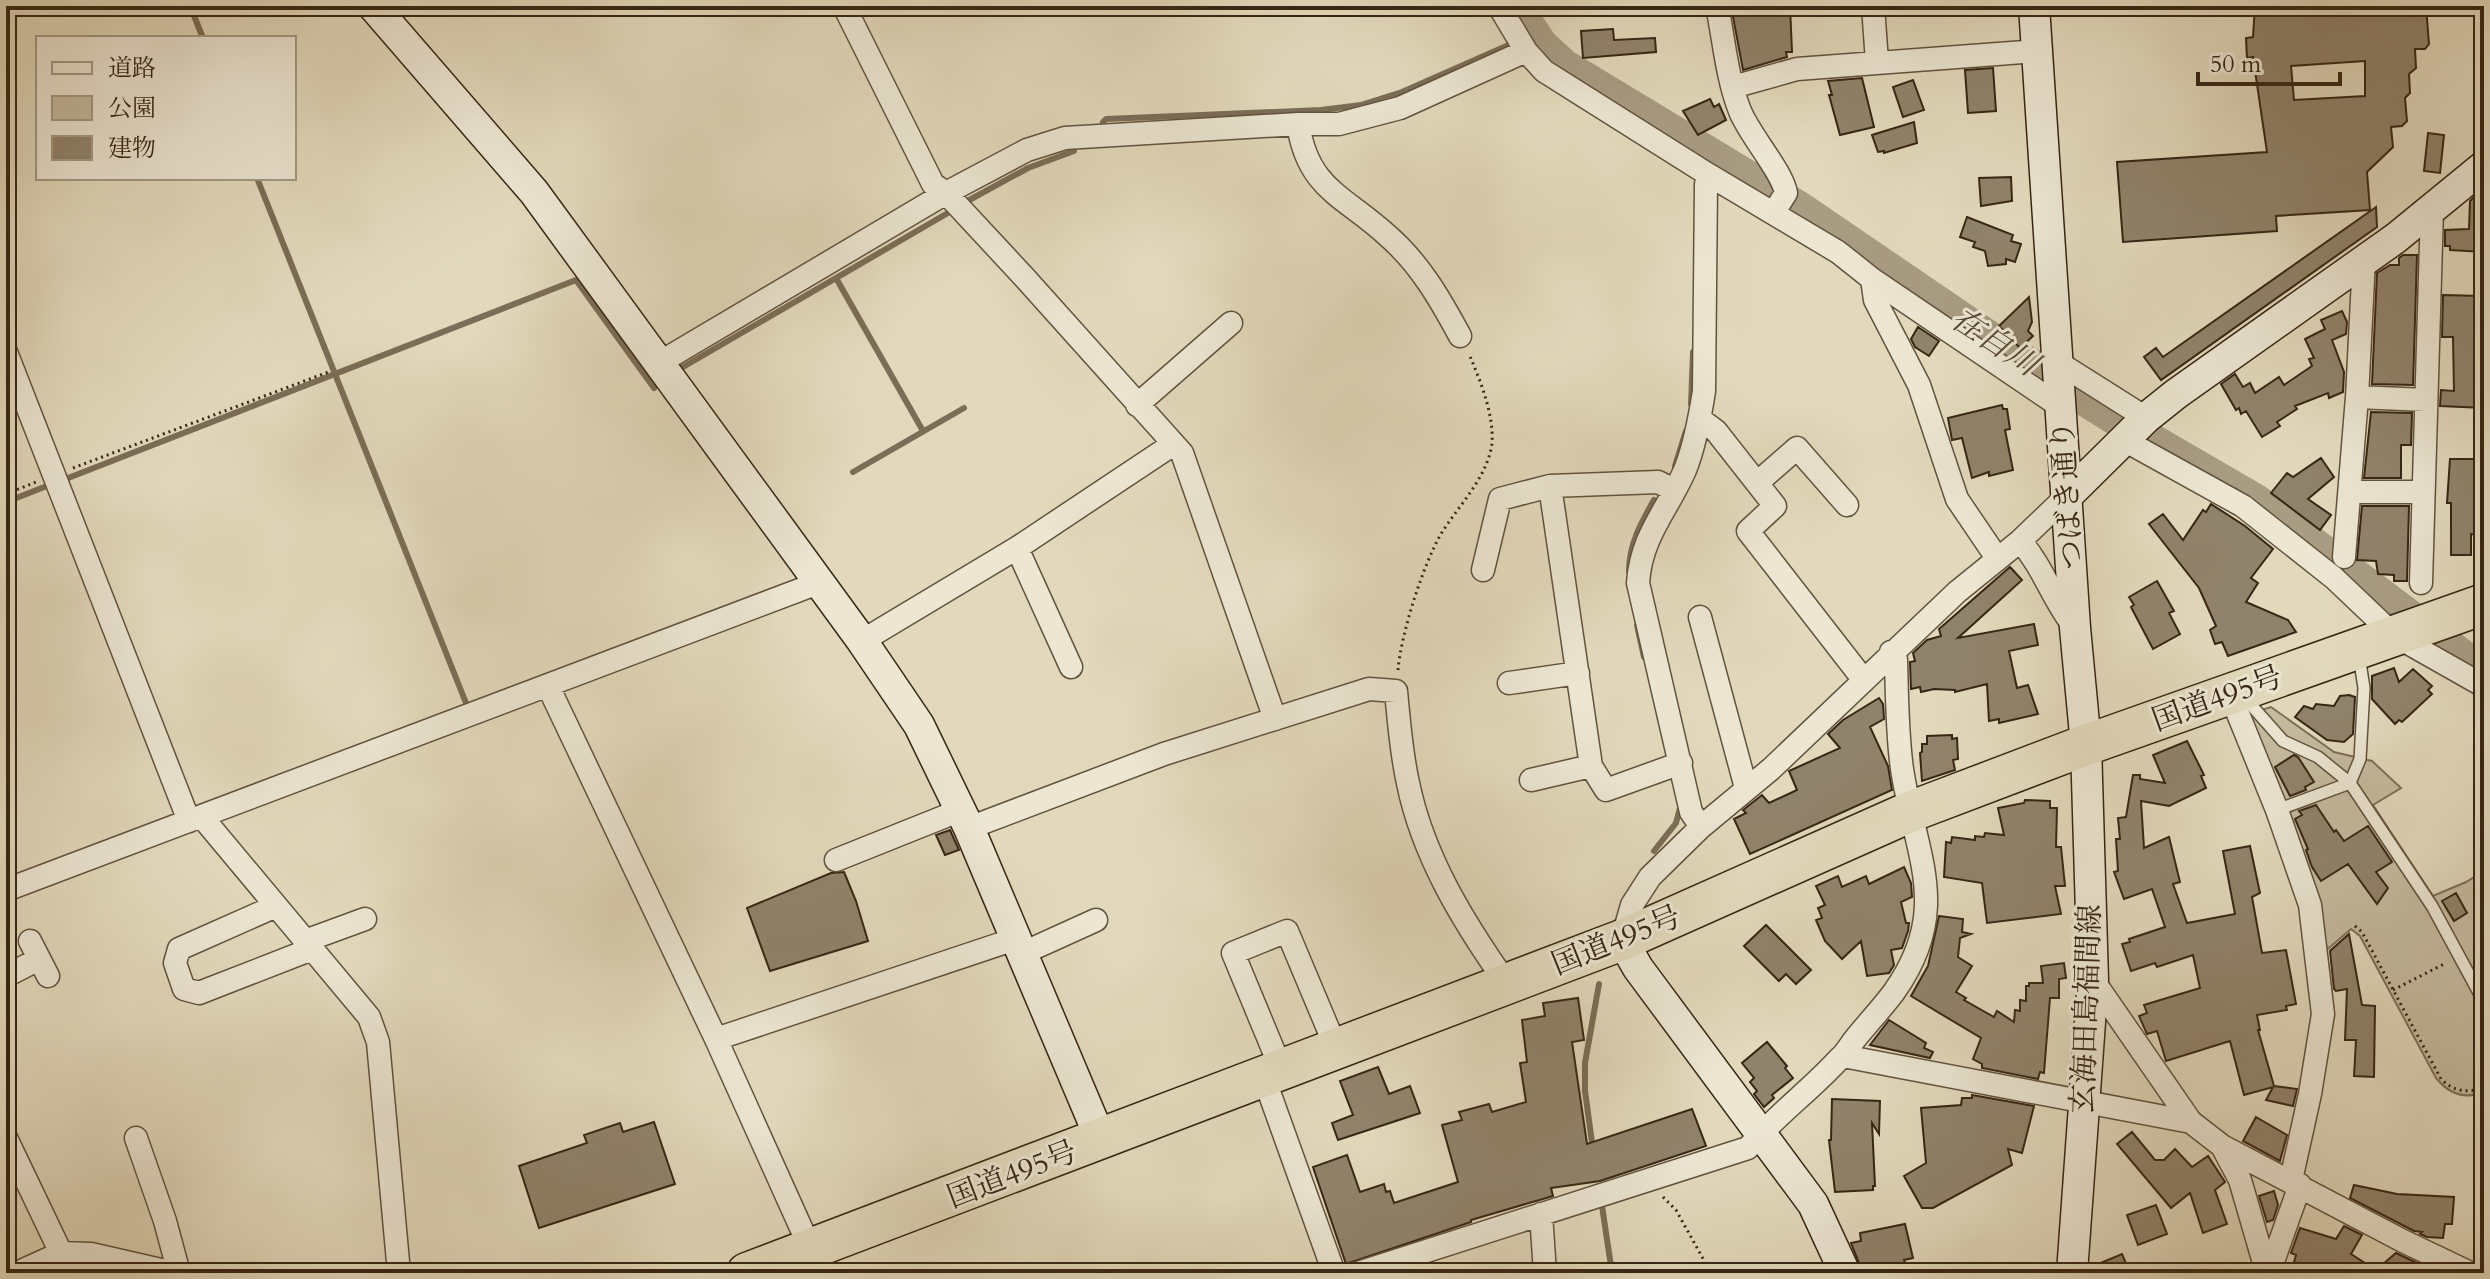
<svg xmlns="http://www.w3.org/2000/svg" width="2490" height="1279" font-family="Cardo,'Noto Serif JP',serif">
  <style>
    .green { fill: #c5bb9f; stroke: #7e705a; stroke-width: 2 }
    .lines { fill: none; stroke-linecap: round; stroke-linejoin: round }
    .stream { stroke: #7b6d57; stroke-width: 6 }
    .river { stroke: #a89c83; stroke-width: 34 }
    .building { fill: #90836b; stroke: #372614; stroke-width: 2; fill-rule: evenodd }
    .lane-casing { stroke: #62533e; stroke-width: 14 }
    .street-casing { stroke: #62533e; stroke-width: 25 }
    .secondary-casing { stroke: #372614; stroke-width: 33 }
    .highway-casing { stroke: #372614; stroke-width: 43 }
    .path { stroke: #372614; stroke-width: 3; stroke-dasharray: 2 4; stroke-linecap: butt }
    .lane { stroke: #ece6d3; stroke-width: 11 }
    .street { stroke: #ece6d3; stroke-width: 22 }
    .secondary { stroke: #ece6d3; stroke-width: 30 }
    .highway { stroke: #e2d9bc; stroke-width: 40 }
    .labels { text-anchor: middle; stroke-width: 6; stroke-linejoin: round; paint-order: stroke }
    .street-label { font-size: 30px; fill: #372614; stroke: #ece6d3 }
    .water-label { font-size: 32px; font-style: italic; fill: #594935; stroke: #ece6d3 }
  </style>
  <rect width="100%" height="100%" fill="#e2d9bc"/>
  <filter id="stains"><feTurbulence type="fractalNoise" baseFrequency=".0025" numOctaves="4"/><feColorMatrix values="0 0 0 0 .2 0 0 0 0 .09 0 0 0 0 .02 0 0 0 .5 -.17"/></filter>
  <radialGradient id="worn" r=".72"><stop offset=".6" stop-color="#630" stop-opacity="0"/><stop offset="1" stop-color="#630" stop-opacity=".3"/></radialGradient>
  <path class="green" d="M2271 707 2334 752 2372 761 2401 788 2373 805 2433 896 2466 882 2484 871V1092C2464 1100 2449 1094 2436 1078L2360 936 2351 929 2322 954 2246 715Z"/>
  <g class="lines">
    <path class="stream" d="M190 6 203 38
      M1103 122 1106 119 1321 110 1361 105 1402 92 1511 44
      M257 178 468 708
      M962 204 1028 168 1074 151
      M836 278 923 431
      M683 367 953 210
      M1691 404 1693 352
      M1675 466 1686 431
      M853 472 964 408
      M63 480 576 280 654 388
      M6 502 52 484
      M1629 571C1629 544 1641 523 1654 500
      M1637 625 1644 657
      M1654 851 1676 823 1680 808
      M1593 1150 1585 1091V1063L1599 984
      M1602 1206 1612 1273"/>
    <path class="river" d="M1515 6 1541 45 1564 66 1799 208 2013 354 2144 436 2256 501 2466 659 2484 669"/>
  </g>
  <path class="building" d="M1731 6H1790L1792 52H1786L1787 57 1743 70Z
    M2255 6H2426L2429 44 2425 49H2415L2416 68 2409 74 2410 93 2405 98 2407 121 2402 126 2391 127 2393 147 2367 172 2370 210 2276 216 2277 231 2123 242 2117 162 2267 152 2253 57 2247 58 2246 38 2253 37ZM2365 61V96L2294 100 2291 66Z
    M1613 29 1614 40 1655 38 1656 52 1583 58 1581 31Z
    M1993 68 1996 111 1968 113 1965 70Z
    M1862 78 1874 127 1840 135 1829 95H1832L1828 81Z
    M1913 80 1924 110 1903 117 1893 87Z
    M1710 99 1714 107 1719 104 1726 120 1698 135 1683 111Z
    M1914 122 1917 143 1884 153V151L1878 152 1872 135Z
    M2428 133 2444 135 2440 173 2424 171Z
    M2011 177 2012 201 1981 206 1979 178Z
    M2473 198 2484 199V252L2450 250V246H2445V230L2469 229 2470 201Z
    M2376 207 2377 227 2161 380 2144 357 2156 348 2163 357Z
    M1967 217 2013 235 2011 241 2021 244 2015 262 2006 259V264L1988 266 1985 251 1973 247 1975 242 1960 237Z
    M2403 255H2417L2413 385 2372 384 2377 273 2390 265H2399V258Z
    M2443 295 2481 296V299H2484V408L2440 406 2441 390 2454 391 2453 337H2442Z
    M2029 297 2032 322 2028 331 2033 336 2020 348 1999 326Z
    M2342 311 2347 322 2346 334 2332 340 2344 372 2343 392 2329 398 2328 393 2295 406 2297 409 2277 422 2280 426 2262 437 2246 411 2241 414 2239 408 2236 410 2221 384 2235 374 2243 387 2250 383 2255 393 2279 377 2284 385 2312 366 2309 359 2314 358 2305 339 2325 329 2321 320Z
    M1918 327 1939 341 1929 356 1915 347 1911 339Z
    M2002 405 2003 409H2007L2010 429 2005 430 2013 470 1989 476V472L1972 478 1962 438 1952 440 1948 418Z
    M2371 412 2412 413 2411 445H2401V478H2364Z
    M2321 458 2334 477 2308 499 2331 515 2320 530 2271 493 2287 473 2293 477Z
    M2450 459H2484V535L2471 534V555H2451V503H2447Z
    M2211 504 2245 526 2273 549 2251 578 2258 583 2246 602 2288 620 2296 632 2228 656 2222 642 2215 644 2210 630 2216 626 2199 588 2149 524 2163 514 2183 540 2203 510 2206 512Z
    M2362 506H2409L2407 581H2394V575L2378 574 2376 561 2357 560Z
    M2010 567 2022 580 1958 638 2034 624 2038 645 2009 651 2017 688 2028 685 2038 714 1999 723V719L1989 721 1987 684 1955 692V690L1934 689 1921 692 1920 687 1911 689 1910 662 1915 661 1913 653 1927 640 1941 636 1939 629Z
    M2157 581 2174 611 2169 613 2180 634 2153 649 2131 607 2134 605 2129 597Z
    M2394 668 2399 682 2413 669 2432 686 2428 690 2432 694 2402 722 2399 720 2395 724 2372 699V676Z
    M2349 695 2355 697 2353 734 2344 742 2327 740 2295 717 2304 706 2313 709 2316 704 2334 706 2340 696Z
    M1879 698 1883 704 1884 719 1870 727 1888 766 1892 790 1750 854 1734 819 1746 813 1743 810 1762 795 1769 803 1797 790 1789 771 1840 748 1828 734 1843 720Z
    M1952 735V739L1957 738 1958 759 1953 760 1955 770 1922 781 1920 753 1922 752V744H1927V736Z
    M2187 741 2204 775 2201 776 2206 788 2169 806 2141 801 2144 848 2169 837 2180 882 2173 884 2187 923 2235 914 2223 851 2250 846 2260 893 2252 897 2262 953 2286 950 2296 1004 2286 1006 2287 1010 2257 1015 2260 1030H2258L2274 1086 2297 1089 2293 1106 2266 1100 2273 1087 2244 1095 2230 1041 2166 1061 2157 1031 2147 1034 2139 1016 2147 1013 2144 1005 2200 988 2193 955 2157 967 2155 963 2131 971 2122 944 2130 942 2129 939 2165 927 2152 889 2124 899 2114 872 2118 871 2116 839H2120L2118 818 2126 817 2133 775H2140V779L2165 783 2153 755Z
    M2294 755 2298 757 2314 782 2305 787 2306 790 2290 796 2275 767Z
    M2025 800 2050 801V808H2057L2056 847H2061L2065 886H2055L2061 914 1987 923 1982 883 1944 877 1946 842 1951 843 1952 837 1975 840V836L1984 837 1985 833 2004 835 1998 808 2024 803Z
    M2316 805 2334 832 2336 830 2344 841 2368 826 2392 862 2376 872 2388 888 2377 904 2348 864 2321 881 2312 867 2306 850 2308 849 2295 819 2302 815 2299 811Z
    M950 830 959 850 945 855 936 835Z
    M1904 867 1911 883 1912 897 1901 902 1906 923H1909L1908 931 1902 948 1891 950 1894 965 1889 973 1867 976 1861 941 1842 959 1825 941 1816 920 1822 918 1818 908 1825 905 1816 886 1838 876 1842 887 1866 876 1869 884Z
    M844 872 856 901 868 941 770 971 747 908 831 873Z
    M2456 893 2467 913 2454 921 2442 901Z
    M1939 916 1963 919 1962 932 1971 934 1960 938 1958 957 1972 966 1956 992 1966 998 1964 1000 1994 1017 1997 1011 2014 1022 2015 1010 2020 1011V1000L2026 1001V986H2029V983H2043L2041 966 2064 963 2066 978 2059 979V998H2050L2044 1073 2040 1072 2038 1079 1982 1068V1064L1973 1059 1981 1038 1911 996 1928 966Z
    M1766 925 1811 970 1796 984 1786 974 1779 981 1744 946Z
    M2349 934 2362 1005 2375 1006 2374 1077 2354 1076 2356 1040H2345L2347 989 2336 991 2334 989 2330 951Z
    M1578 998 1584 1040 1572 1042 1587 1144 1692 1109 1706 1146 1600 1181 1551 1188 1553 1196 1471 1220V1222L1346 1264 1313 1167 1347 1155 1360 1192 1384 1184 1386 1192 1390 1191 1394 1203 1458 1182 1442 1125 1462 1120 1459 1112 1489 1104 1492 1112 1526 1102 1520 1063 1527 1062 1522 1020 1545 1016 1543 1003Z
    M1889 1020 1926 1043 1924 1048 1933 1052 1930 1058 1870 1045Z
    M1767 1042 1787 1066 1785 1068 1793 1078 1772 1095 1774 1098 1764 1107 1754 1094 1757 1091 1750 1082 1754 1078 1742 1063Z
    M1378 1067 1389 1094 1410 1086 1420 1113 1338 1140 1332 1123 1353 1115 1340 1081Z
    M1972 1095 2034 1106 2022 1153 2008 1149 2012 1165 1933 1208H1922L1904 1176 1926 1163 1921 1108 1961 1105 1962 1098H1972Z
    M1832 1099 1880 1101 1879 1134 1872 1123 1875 1186H1873V1190L1835 1192 1829 1140H1831Z
    M2256 1117 2287 1135 2280 1161 2243 1141Z
    M654 1122 675 1184 539 1228 519 1166 587 1143 584 1135 620 1123 623 1132Z
    M2132 1132 2155 1160H2164L2175 1149 2192 1167 2208 1156 2225 1182 2215 1190 2227 1224 2203 1233 2190 1193 2171 1208 2117 1144Z
    M2354 1185 2397 1194 2454 1197 2452 1224H2445L2443 1238 2427 1237 2420 1234 2422 1232 2414 1231 2350 1198Z
    M2274 1191 2278 1205 2273 1220 2267 1222 2259 1196Z
    M2156 1205 2167 1234 2138 1245 2127 1215Z
    M1905 1224 1913 1258 1904 1260 1909 1273H1863L1851 1243 1861 1241 1860 1233Z
    M2344 1226 2362 1235 2351 1254 2376 1270 2396 1253 2438 1273H2331L2294 1262 2296 1255 2291 1253 2300 1228 2336 1239Z
    M2122 1254 2130 1273H2090L2091 1267Z"/>
  <g class="lines">
    <g class="lane-casing">
      <path id="lane" d="M2244 697 2283 741 2318 757 2350 783 2432 906 2484 1002
        M2277 810 2350 783 2360 759 2364 688 2359 656"/>
    </g>
    <g class="street-casing">
      <path id="street" d="M844 6 933 184 946 193 1025 278 1182 453 1275 719
        M1499 6 1526 51 1544 71 1709 175 1838 252 1872 279 2061 407
        M1717 6C1724 40 1727 79 1740 111 1750 136 1782 171 1786 193L1774 212
        M1873 6 1877 62
        M1733 87 1797 69 2037 51
        M1298 124C1308 190 1345 196 1388 236 1420 264 1440 299 1460 336
        M1872 279 1875 300 1919 385 1957 499 1997 558
        M6 352 189 821
        M659 363 946 193 1027 150 1065 138 1298 124H1339L1400 108 1526 51
        M2059 363 2146 418
        M2357 397 2426 400
        M1137 405 1231 323
        M1700 419 1716 431 1775 506 1748 531 1863 679
        M2124 440 2243 506 2334 578 2394 635 2484 686
        M1757 483 1797 448 1847 505
        M1550 486 1591 766 1606 790 1681 763
        M2350 492H2423
        M2020 541C2044 568 2052 599 2075 628
        M1017 548 1071 667
        M2344 557 2357 397 2364 260
        M1483 570 1500 499 1550 486 1658 482 1674 490
        M2421 583 2432 209
        M1700 617 1746 788
        M862 641 1017 548 1172 445
        M1509 683 1578 673
        M548 686 716 1039 811 1250
        M2230 694 2277 810 2310 905 2323 1014 2310 1094 2291 1180
        M1531 780 1591 766
        M202 817 369 1017 378 1042 399 1273
        M1701 827 1691 812 1638 583C1641 536 1667 511 1685 470 1695 445 1700 417 1704 391L1706 184 1709 175
        M969 828 1164 754 1369 689 1396 691C1399 722 1401 752 1408 783 1423 857 1464 923 1507 984
        M836 860 961 810
        M6 890 818 583
        M276 906 179 949 175 963 184 989 199 993 312 949
        M1622 940 1632 905 1650 877 1701 827 1771 769 1957 592 2020 541 2067 496
        M30 941 48 976
        M305 941 365 919
        M1021 954 1096 920
        M6 976 39 959
        M2093 980 2191 1122 2222 1146 2403 1241 2470 1273
        M716 1039 1015 939
        M1843 1056 2191 1122
        M1282 1071 1233 953 1287 931 1337 1050
        M1264 1078 1334 1273
        M6 1138 61 1253
        M136 1138 165 1221 179 1273
        M2222 1146 2240 1180 2267 1273
        M1541 1214 1545 1273
        M17 1273 61 1253 91 1254 174 1273
        M1358 1273 1748 1148C1776 1115 1811 1090 1840 1058 1846 1053 1850 1045 1855 1039 1868 1023 1882 1008 1894 992 1953 909 1915 855 1902 769 1897 733 1897 696 1896 659L1891 652
        M2269 1273 2300 1185"/>
    </g>
    <g class="secondary-casing">
      <path id="secondary" d="M373 6 534 192 862 641 919 725 969 828 1101 1140
        M2034 6 2075 628 2086 745 2093 980 2072 1273
        M2067 496 2146 418 2176 394 2396 238 2484 166
        M1622 940 1638 968 1813 1204 1845 1273"/>
    </g>
    <g class="highway-casing">
      <path id="highway" d="M747 1273 1622 940 1912 811 2086 745 2484 604"/>
    </g>
    <path class="path" d="M73 468 331 371
      M6 494 36 482
      M1398 670C1401 634 1423 565 1441 534 1458 506 1488 477 1492 443 1494 414 1480 380 1469 354
      M2355 926 2362 932 2441 1079C2454 1092 2467 1093 2484 1088
      M2393 990 2446 963
      M1663 1197 1676 1210 1711 1273"/>
    <use href="#lane" class="lane"/>
    <use href="#street" class="street"/>
    <use href="#secondary" class="secondary"/>
    <use href="#highway" class="highway"/>
  </g>
  <g class="labels">
    <g class="street-label">
      <text transform="translate(2067 495) rotate(-94)" y="10">つばき通り</text>
      <text transform="translate(2217 698) rotate(-20)" y="10">国道495号</text>
      <text transform="translate(1616 940) rotate(-22)" y="10">国道495号</text>
      <text transform="translate(2086 1009) rotate(-88)" y="10">玄海田島福間線</text>
      <text transform="translate(1012 1174) rotate(-21)" y="10">国道495号</text>
    </g>
    <g class="water-label">
      <text transform="translate(1995 341) rotate(33)" y="11">在自川</text>
    </g>
  </g>
  <rect width="2490" height="1279" fill="none" stroke="#e2d9bc" stroke-width="32"/>
  <rect x="8" y="8" width="2474" height="1263" fill="none" stroke="#372614" stroke-width="4"/>
  <rect x="16" y="16" width="2458" height="1247" fill="none" stroke="#372614" stroke-width="2"/>
  <rect x="36" y="36" width="260" height="144" fill="#ece6d3" stroke="#a49987" stroke-width="2"/>
  <rect x="52" y="62" width="40" height="12" fill="#ece6d3" stroke="#a49987" stroke-width="2"/>
  <text x="108" y="76" font-size="24" fill="#372614">道路</text>
  <rect x="52" y="96" width="40" height="24" fill="#c5bb9f" stroke="#a49987" stroke-width="2"/>
  <text x="108" y="116" font-size="24" fill="#372614">公園</text>
  <rect x="52" y="136" width="40" height="24" fill="#90836b" stroke="#a49987" stroke-width="2"/>
  <text x="108" y="156" font-size="24" fill="#372614">建物</text>
  <path d="M2198 72v12h142v-12" fill="none" stroke="#372614" stroke-width="4"/>
  <text x="2210" y="72" font-size="24" fill="#372614" stroke="#ece6d3" stroke-width="6" paint-order="stroke">50 m</text>
  <rect width="100%" height="100%" filter="url(#stains)"/>
  <rect width="100%" height="100%" fill="url(#worn)"/>
</svg>
